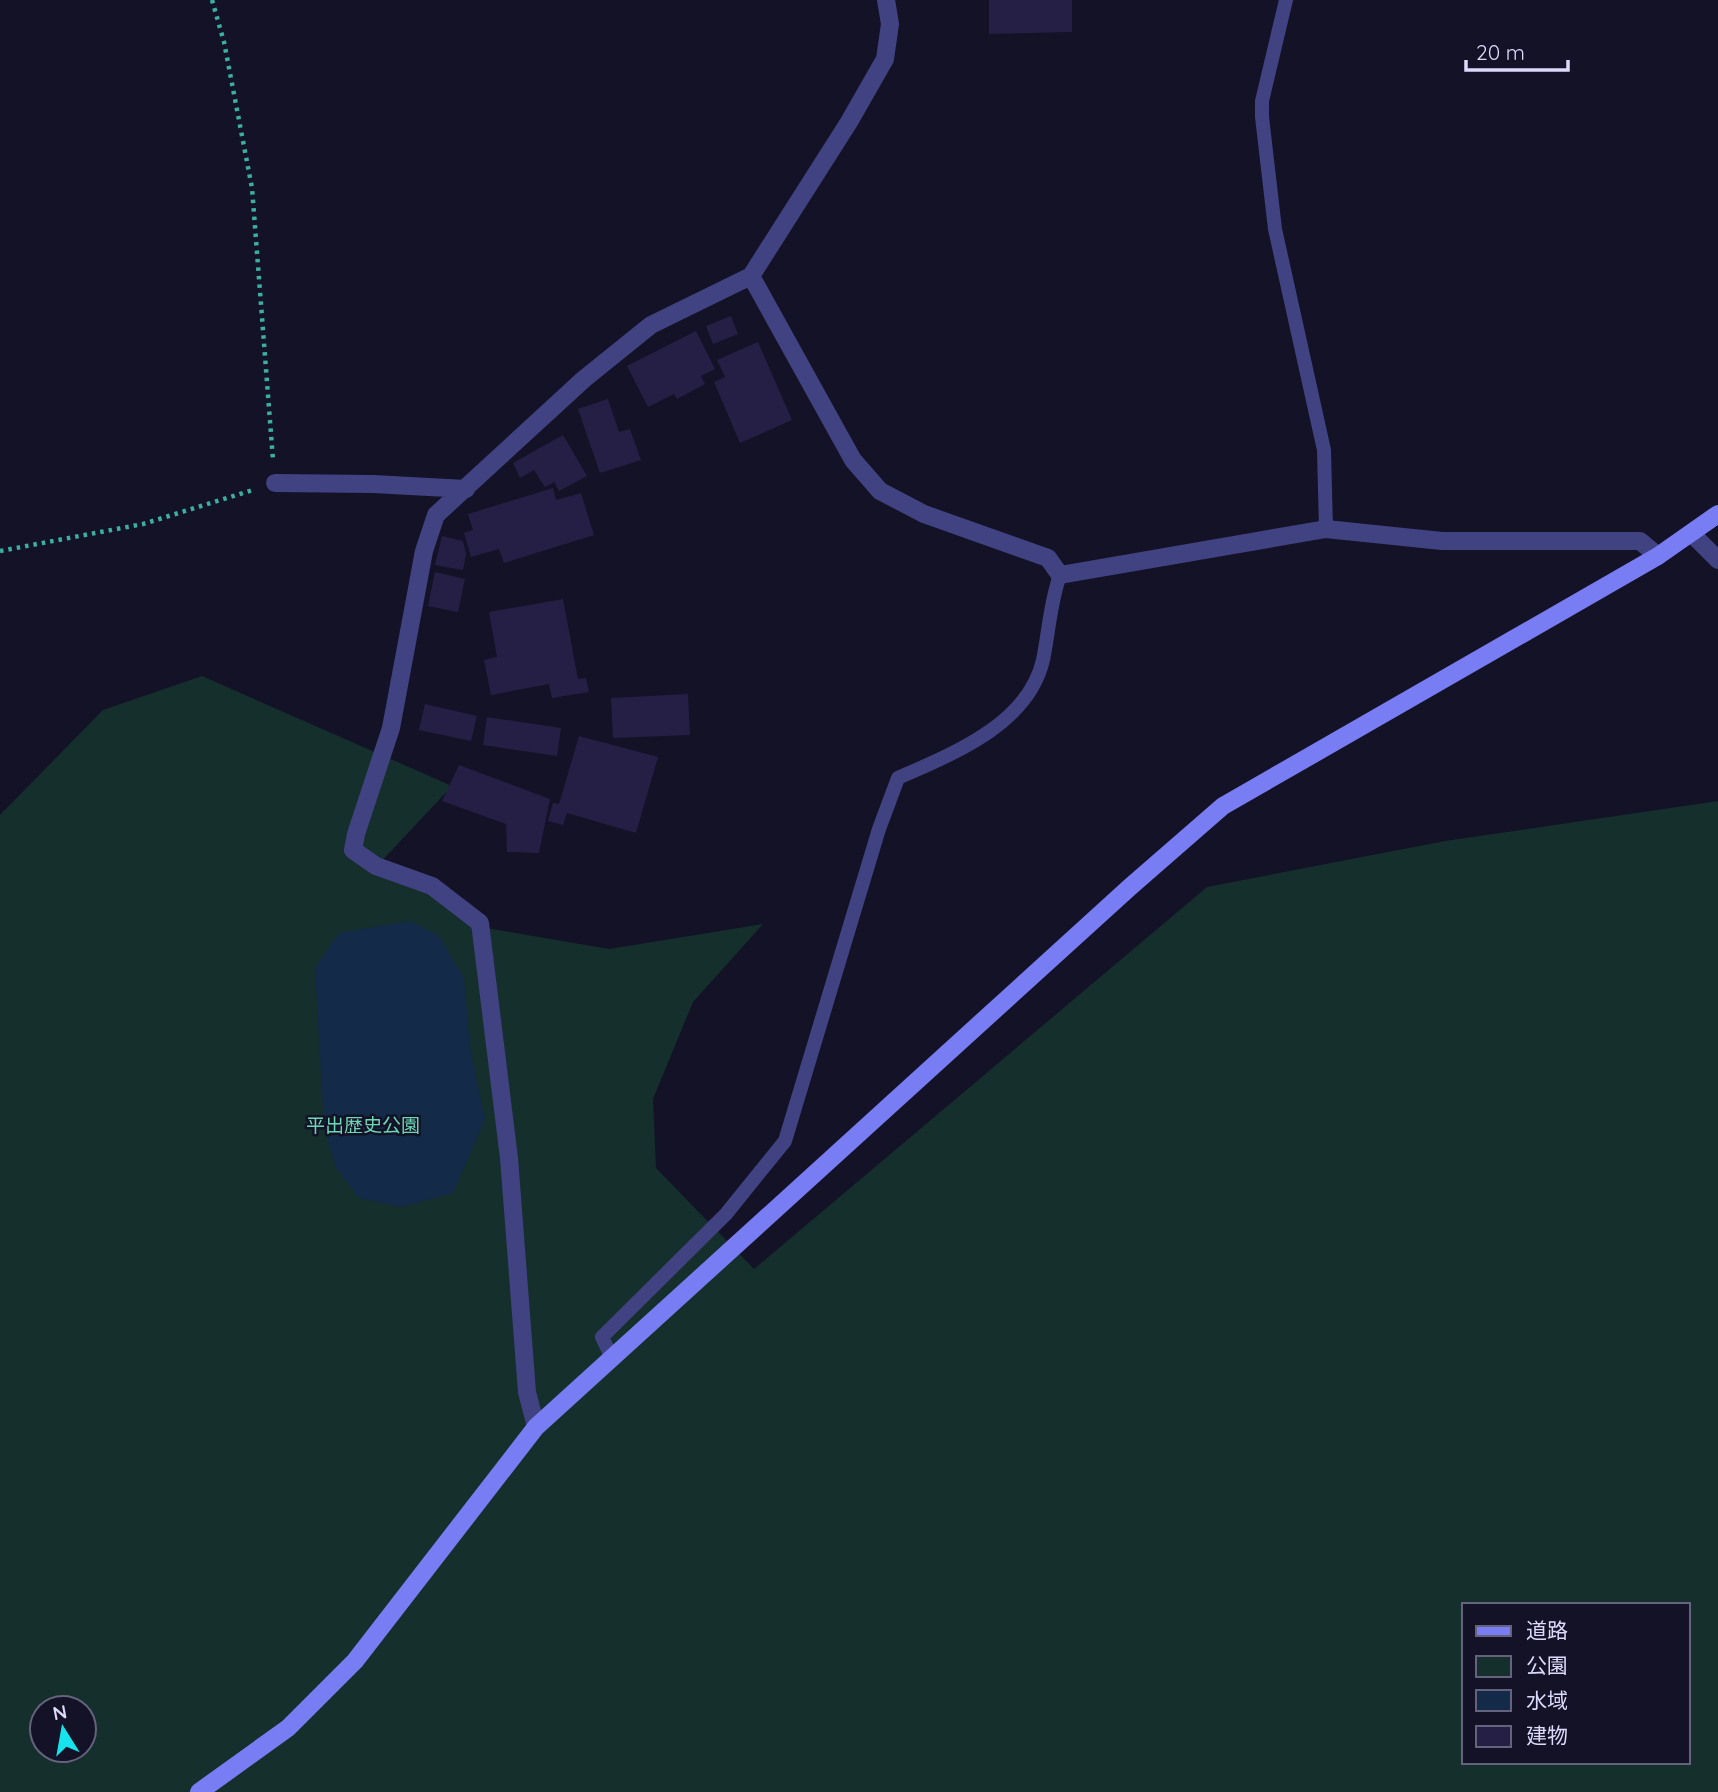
<svg xmlns="http://www.w3.org/2000/svg" width="1718" height="1792" font-family="Quicksand,'Noto Sans JP',sans-serif">
  <style>
    .green { fill: #152f2d; fill-rule: evenodd }
    .water { fill: #132a49 }
    .building { fill: #251f45 }
    .lines { fill: none; stroke-linecap: round; stroke-linejoin: round }
    .path { stroke: #3aafa2; stroke-width: 4.5; stroke-dasharray: 3.5 5; stroke-linecap: butt }
    .lane { stroke: #414281; stroke-width: 14 }
    .street { stroke: #414281; stroke-width: 18 }
    .secondary { stroke: #797df4; stroke-width: 18 }
    .labels { text-anchor: middle; stroke-width: 5; stroke-linejoin: round; paint-order: stroke }
    .park-label { font-size: 19px; fill: #6bd7b5; stroke: #141226 }
  </style>
  <rect width="100%" height="100%" fill="#141226"/>
  <path class="green" d="M202 676 452 786 377 866 432 887 480 927 609 949 763 924 693 1002 653 1099 656 1168 754 1269 1207 887 1445 841 1718 801V1792H0V815L103 710ZM1464 1605H1688V1762H1464ZM42 1708H84V1750H42Z"/>
  <path class="water" d="M410 921 438 935 464 978 470 1048 485 1119 453 1193 401 1207 359 1198 336 1168 324 1126 315 968 339 933Z"/>
  <path class="building" d="M989 0H1072V32L989 34Z
    M731 316 738 334 713 344 706 326Z
    M696 331 715 369 701 376 705 384 677 399 674 394 648 407 627 366Z
    M758 342 792 420 740 443 714 382 725 377 717 360Z
    M608 399 619 432 630 429 641 460 600 473 578 409Z
    M563 435 587 476 559 491 554 482 545 487 534 470 520 478 513 463Z
    M553 488 556 500 581 493 594 535 504 563 499 549 471 557 464 533 473 530 468 514Z
    M442 536 463 541 466 554 463 570 435 565Z
    M435 572 465 579 458 612 428 606Z
    M563 599 578 679 586 678 589 692 552 698 549 684 491 695 484 660 497 657 489 612Z
    M688 694 690 735 613 738 611 698Z
    M425 704 477 716 471 741 419 730Z
    M487 717 561 728 557 756 483 745Z
    M579 736 658 757 636 833 567 813 563 825 548 821 553 803 559 804Z
    M459 765 550 799 539 853 507 852 506 824 442 801Z"/>
  <g class="lines">
    <path class="path" d="M212 0 224 42 252 188 273 460
      M0 551 143 524 253 490"/>
    <path class="lane" d="M1286 0 1262 101V117L1275 229 1324 450 1326 529
      M612 1358 602 1337 726 1214 785 1141 879 829 898 778C952 754 1028 725 1043 660 1049 631 1050 603 1060 575"/>
    <path class="street" d="M751 276 853 460 880 491 924 514 1048 558 1060 575 1326 529 1442 541H1640L1658 556
      M275 483 373 484 466 489
      M1692 534 1718 560
      M536 1427 527 1392 509 1158 480 923 432 886 376 866 353 850 356 834 391 728 424 551 436 515 584 379 651 325 751 276 849 122 885 59 890 24 886 0"/>
    <path class="secondary" d="M199 1792 288 1728 355 1661 536 1427 1130 887 1223 806 1658 556 1718 514"/>
  </g>
  <g class="labels">
    <g class="park-label">
      <text x="363" y="1132">平出歴史公園</text>
    </g>
  </g>
  <rect x="1462" y="1603" width="228" height="161" fill="#141226" stroke="#64627c" stroke-width="2"/>
  <rect x="1476" y="1626" width="35" height="10" fill="#797df4" stroke="#64627c" stroke-width="2"/>
  <text x="1526" y="1638" font-size="21" fill="#dbdafc">道路</text>
  <rect x="1476" y="1656" width="35" height="21" fill="#152f2d" stroke="#64627c" stroke-width="2"/>
  <text x="1526" y="1673" font-size="21" fill="#dbdafc">公園</text>
  <rect x="1476" y="1690" width="35" height="21" fill="#132a49" stroke="#64627c" stroke-width="2"/>
  <text x="1526" y="1708" font-size="21" fill="#dbdafc">水域</text>
  <rect x="1476" y="1726" width="35" height="21" fill="#251f45" stroke="#64627c" stroke-width="2"/>
  <text x="1526" y="1743" font-size="21" fill="#dbdafc">建物</text>
  <g transform="translate(63 1729) rotate(349)"><circle r="33" fill="#141226" stroke="#64627c" stroke-width="2"/>
  <path d="M0-5L12 26L0 18L-12 26Z" fill="#16e3ec"/>
  <text y="-10" font-size="19" font-weight="bold" text-anchor="middle" fill="#dbdafc">N</text>
  </g>
  <path d="M1466 60v10h102v-10" fill="none" stroke="#dbdafc" stroke-width="3.5"/>
  <text x="1476" y="60" font-size="21" fill="#dbdafc" stroke="#141226" stroke-width="5" paint-order="stroke">20 m</text>
</svg>
